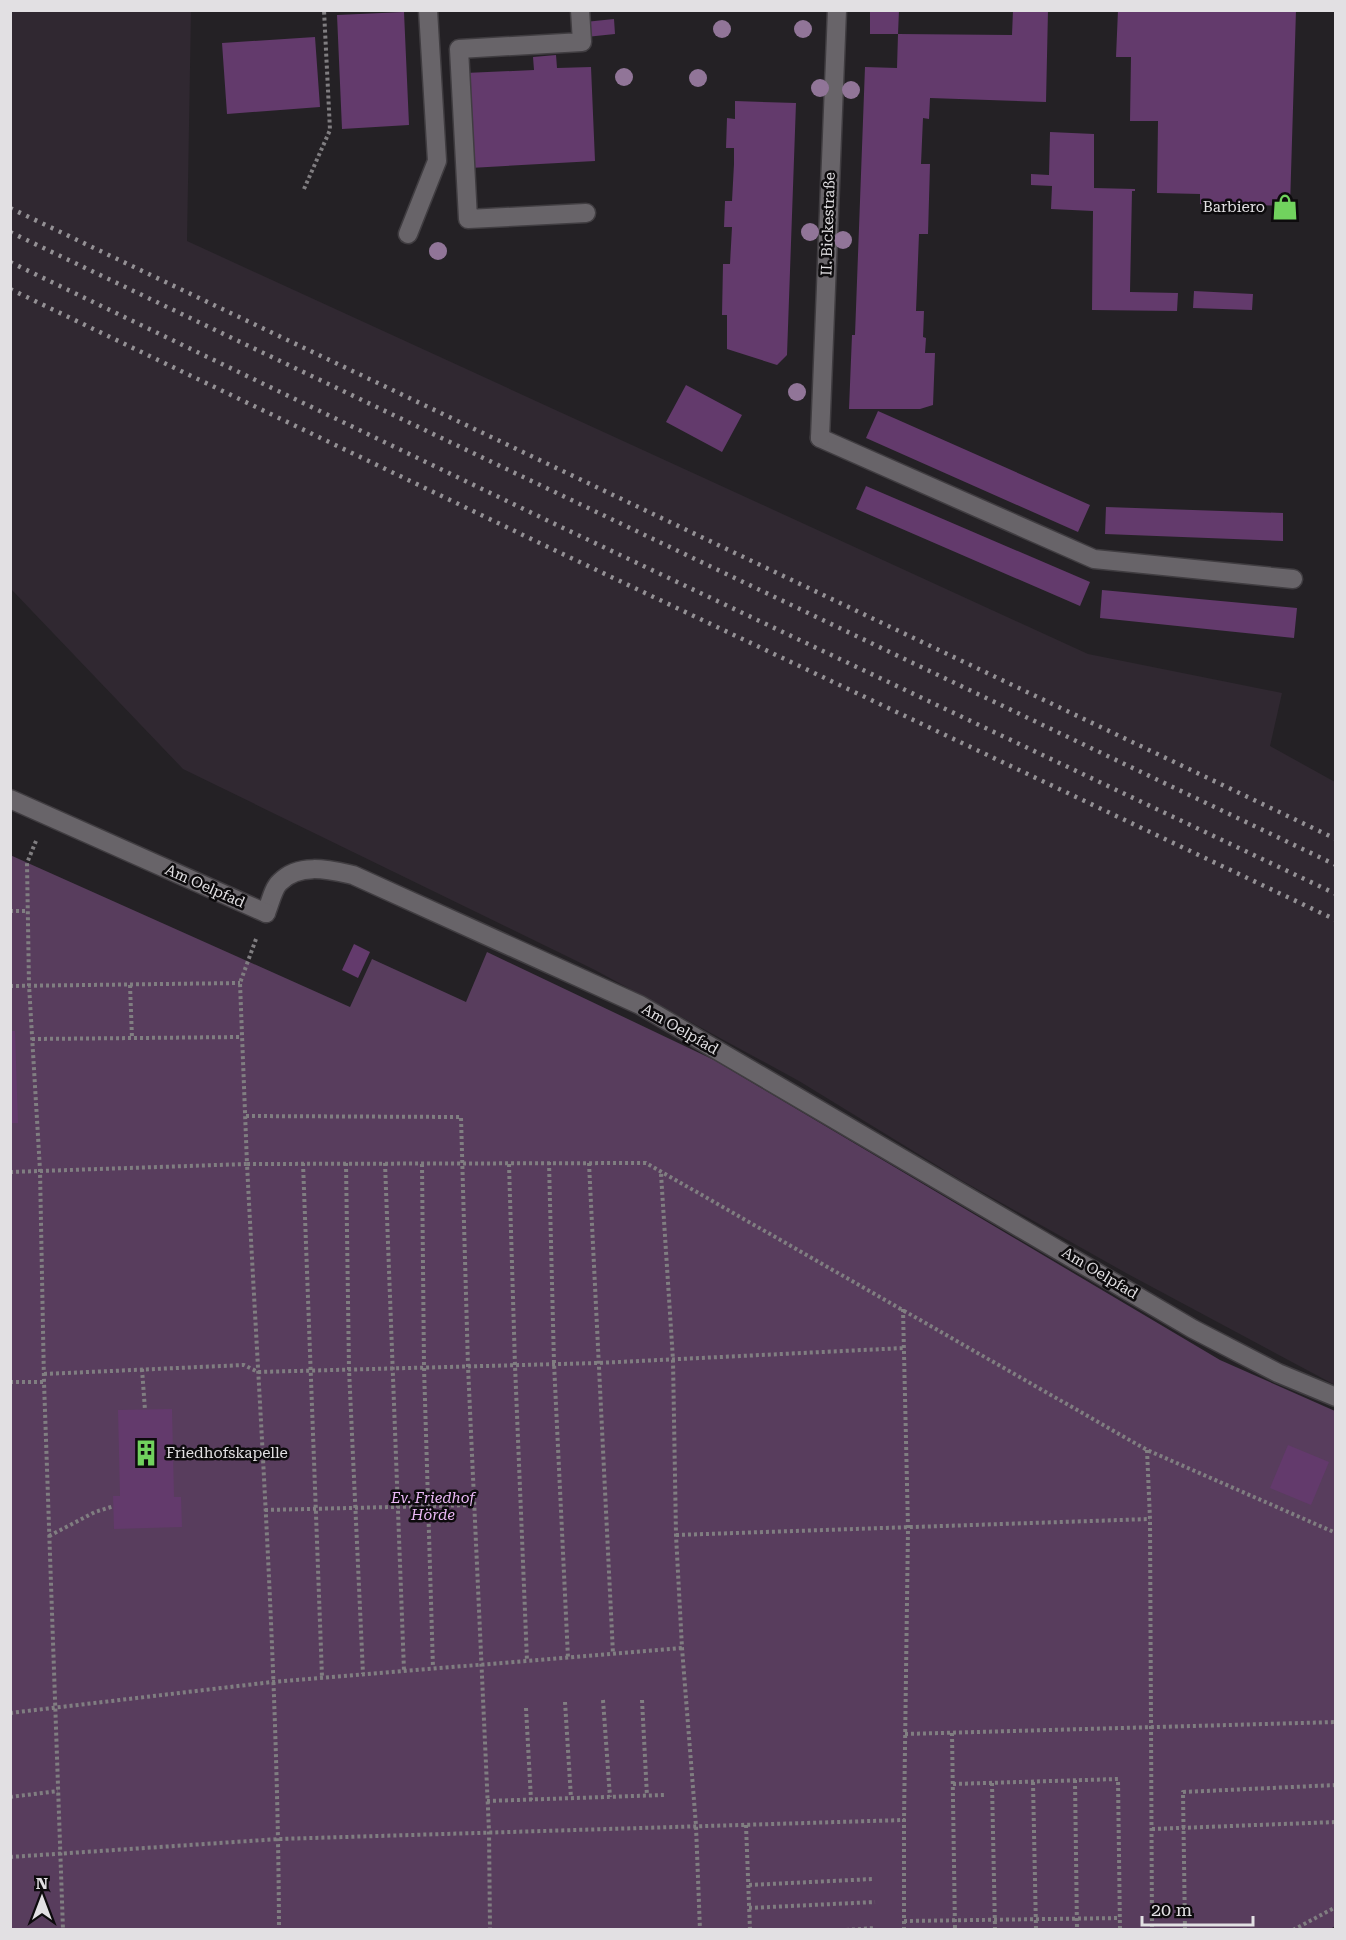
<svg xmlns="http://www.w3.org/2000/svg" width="1346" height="1940" font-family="'Roboto Serif',serif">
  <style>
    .built { fill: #302831 }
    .green { fill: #583d5d }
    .building { fill: #633a6c }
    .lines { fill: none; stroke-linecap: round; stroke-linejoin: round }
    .lane-casing { stroke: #403d41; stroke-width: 21 }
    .street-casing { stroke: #403d41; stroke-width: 21 }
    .path { stroke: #807e81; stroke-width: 4; stroke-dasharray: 3 3; stroke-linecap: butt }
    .lane { stroke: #686469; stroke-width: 18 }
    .street { stroke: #686469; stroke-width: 18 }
    .rail { stroke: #949195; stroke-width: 4.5; stroke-dasharray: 3 6; stroke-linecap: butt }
    .tree { fill: #917598 }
    .labels { text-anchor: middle; stroke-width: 5; stroke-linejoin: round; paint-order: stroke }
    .poi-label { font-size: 15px; fill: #e2e0e3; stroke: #0d0b0d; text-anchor: end }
    .street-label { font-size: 15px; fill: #e2e0e3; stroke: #0d0b0d }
    .park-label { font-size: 15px; font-style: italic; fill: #ebb9f6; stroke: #0d0b0d }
  </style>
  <rect width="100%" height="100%" fill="#242125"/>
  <path class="built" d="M11 11H191L187 241 1088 654 1282 693 1270 746 1335 782V1385L1126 1273 959 1179 799 1081 595 970 183 769 11 589Z"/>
  <path class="green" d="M10 855 350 1007 372 959 466 1002 487 952 714 1060 1220 1360 1335 1411V1926L1329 1930 11 1929Z"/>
  <path class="building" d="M870 10H899L898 34H870Z
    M1013 10H1048L1046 102 930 98 929 119 923 118 921 164H930L928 234H919L916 311H924L923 337 926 338 925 353H935L933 405 920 409H849L852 335H855L865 67 897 68 898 34 1012 35Z
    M1118 10H1296L1290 206 1200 204V194L1157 193 1158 121H1130L1131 57H1116Z
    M404 12 409 125 342 129 337 15Z
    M614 19 615 34 586 37 585 22Z
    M315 37 320 107 227 114 222 43Z
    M556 55 557 68 591 67 595 161 470 168 465 73 534 70 533 57Z
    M735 101 796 103 787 355 777 365 727 349V315H722L723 264H730L732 227H724L725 201H732L734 164V148H726L727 118 735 119Z
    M1050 132 1094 134V188L1135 189V191H1132L1130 292 1178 293 1177 311 1092 310 1093 211 1051 209 1052 186 1031 185V174L1049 175Z
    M1194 291 1253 294 1252 310 1193 308Z
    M686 385 742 415 722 452 666 422Z
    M878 411 1090 505 1078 532 866 438Z
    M866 486 1090 582 1080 606 856 509Z
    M1106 507 1283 513V541L1105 534Z
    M1102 590 1297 608 1294 638 1100 618Z
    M354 944 370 952 358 978 342 970Z
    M10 1031H15L18 1123H10Z
    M172 1409 174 1497H181L182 1527 114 1529 113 1496H120L118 1410Z
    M1288 1445 1329 1462 1311 1505 1270 1488Z"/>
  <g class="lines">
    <g class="lane-casing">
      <path id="lane" d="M580 10 582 42 459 49 468 219 586 213
        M408 234 437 161 428 10
        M820 438 1094 559 1293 579
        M266 913C270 904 273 888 280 882 299 862 330 870 353 875L640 1005 1193 1329 1278 1373 1336 1397"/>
    </g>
    <g class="street-casing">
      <path id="street" d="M820 438 837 10
        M10 799 266 913"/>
    </g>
    <path class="path" d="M304 189 330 130 324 10
      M36 841 27 863 29 985 40 1170 44 1382 63 1930
      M10 911H27
      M256 939 240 983 247 1164 646 1163 1147 1450 1336 1533
      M130 985 132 1038
      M10 986 240 983
      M32 1039 242 1037
      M246 1116 461 1117 468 1366 489 1831 490 1930
      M549 1162 554 1363 568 1658
      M303 1163 322 1677
      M346 1163 349 1369 363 1674
      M385 1163 404 1671
      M589 1163 613 1654
      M422 1164 424 1367 433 1668
      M509 1164 515 1365 527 1661
      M10 1172 247 1164C260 1419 278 1674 279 1930
      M661 1174 673 1360 676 1535 682 1648 696 1826 700 1930
      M903 1309 908 1528 904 1820
      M142 1369 145 1410
      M44 1374 244 1365 258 1372 598 1363 904 1348
      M10 1382H44
      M1147 1450 1150 1519 1152 1930
      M265 1510 474 1505
      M676 1535 1150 1519
      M49 1536 95 1512 114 1506
      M603 1700 610 1797
      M642 1700 647 1796
      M565 1702 571 1798
      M526 1708 531 1800
      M10 1713 272 1682 682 1648
      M952 1733 955 1930
      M905 1734 1336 1722
      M1075 1780 1077 1930
      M1033 1782 1036 1930
      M992 1783 995 1930
      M953 1784 1118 1779 1120 1930
      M10 1797 58 1791
      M487 1801 664 1795
      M746 1825 750 1930
      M1152 1829 1336 1822
      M10 1857 279 1839 904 1820V1930
      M749 1885 873 1879
      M749 1908 875 1902
      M904 1921 1120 1918
      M846 1930 875 1928
      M1185 1930 1183 1792 1336 1785
      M1293 1930 1336 1907"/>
    <use href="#lane" class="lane"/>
    <use href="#street" class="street"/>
    <path class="rail" d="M10 208 1336 839
      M10 232 1336 865
      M10 262 559 526 1336 894
      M10 289 548 547 1336 920"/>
  </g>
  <g class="tree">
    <circle cx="722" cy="29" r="9"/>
    <circle cx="803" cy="29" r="9"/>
    <circle cx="624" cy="77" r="9"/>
    <circle cx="698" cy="78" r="9"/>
    <circle cx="820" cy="88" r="9"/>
    <circle cx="851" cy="90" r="9"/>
    <circle cx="810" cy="232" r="9"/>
    <circle cx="843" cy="240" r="9"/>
    <circle cx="438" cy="251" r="9"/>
    <circle cx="797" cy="392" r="9"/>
  </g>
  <defs>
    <g id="shop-bare" transform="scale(2.07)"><path d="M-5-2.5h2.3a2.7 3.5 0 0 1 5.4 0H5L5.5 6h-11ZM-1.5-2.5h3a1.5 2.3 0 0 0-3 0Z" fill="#71d25e" stroke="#0d0b0d" stroke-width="2.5" paint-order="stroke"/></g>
    <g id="building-bare" transform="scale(2.07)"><path d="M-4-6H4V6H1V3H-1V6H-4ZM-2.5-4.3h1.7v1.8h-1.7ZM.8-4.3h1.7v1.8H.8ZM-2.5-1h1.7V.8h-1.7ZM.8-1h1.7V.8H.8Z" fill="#71d25e" stroke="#0d0b0d" stroke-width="2.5" paint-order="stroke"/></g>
  </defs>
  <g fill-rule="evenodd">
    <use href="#shop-bare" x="1285" y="207"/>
    <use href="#building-bare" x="146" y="1453"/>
  </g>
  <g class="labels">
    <g class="poi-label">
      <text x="1265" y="212">Barbiero</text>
      <text x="166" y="1458" text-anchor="start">Friedhofskapelle</text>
    </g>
    <g class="street-label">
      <text transform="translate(828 224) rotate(-88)" y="5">II. Bickestraße</text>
      <text transform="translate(205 886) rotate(24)" y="5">Am Oelpfad</text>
      <text transform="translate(680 1029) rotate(30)" y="5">Am Oelpfad</text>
      <text transform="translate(1100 1273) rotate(31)" y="5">Am Oelpfad</text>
    </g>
    <g class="park-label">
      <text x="433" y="1503">Ev. Friedhof<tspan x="433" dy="17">Hörde</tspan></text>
    </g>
  </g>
  <rect width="1346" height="1940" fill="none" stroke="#e2e0e3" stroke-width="24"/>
  <g transform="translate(42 1898)" stroke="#0d0b0d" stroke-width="4.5" paint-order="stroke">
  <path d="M0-4.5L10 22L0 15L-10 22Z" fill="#e2e0e3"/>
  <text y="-9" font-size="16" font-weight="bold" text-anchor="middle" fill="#e2e0e3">N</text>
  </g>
  <path d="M1142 1916v9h111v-9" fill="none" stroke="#e2e0e3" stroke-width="3"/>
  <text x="1151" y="1916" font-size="18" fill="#e2e0e3" stroke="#0d0b0d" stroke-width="4.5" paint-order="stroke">20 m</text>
</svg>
